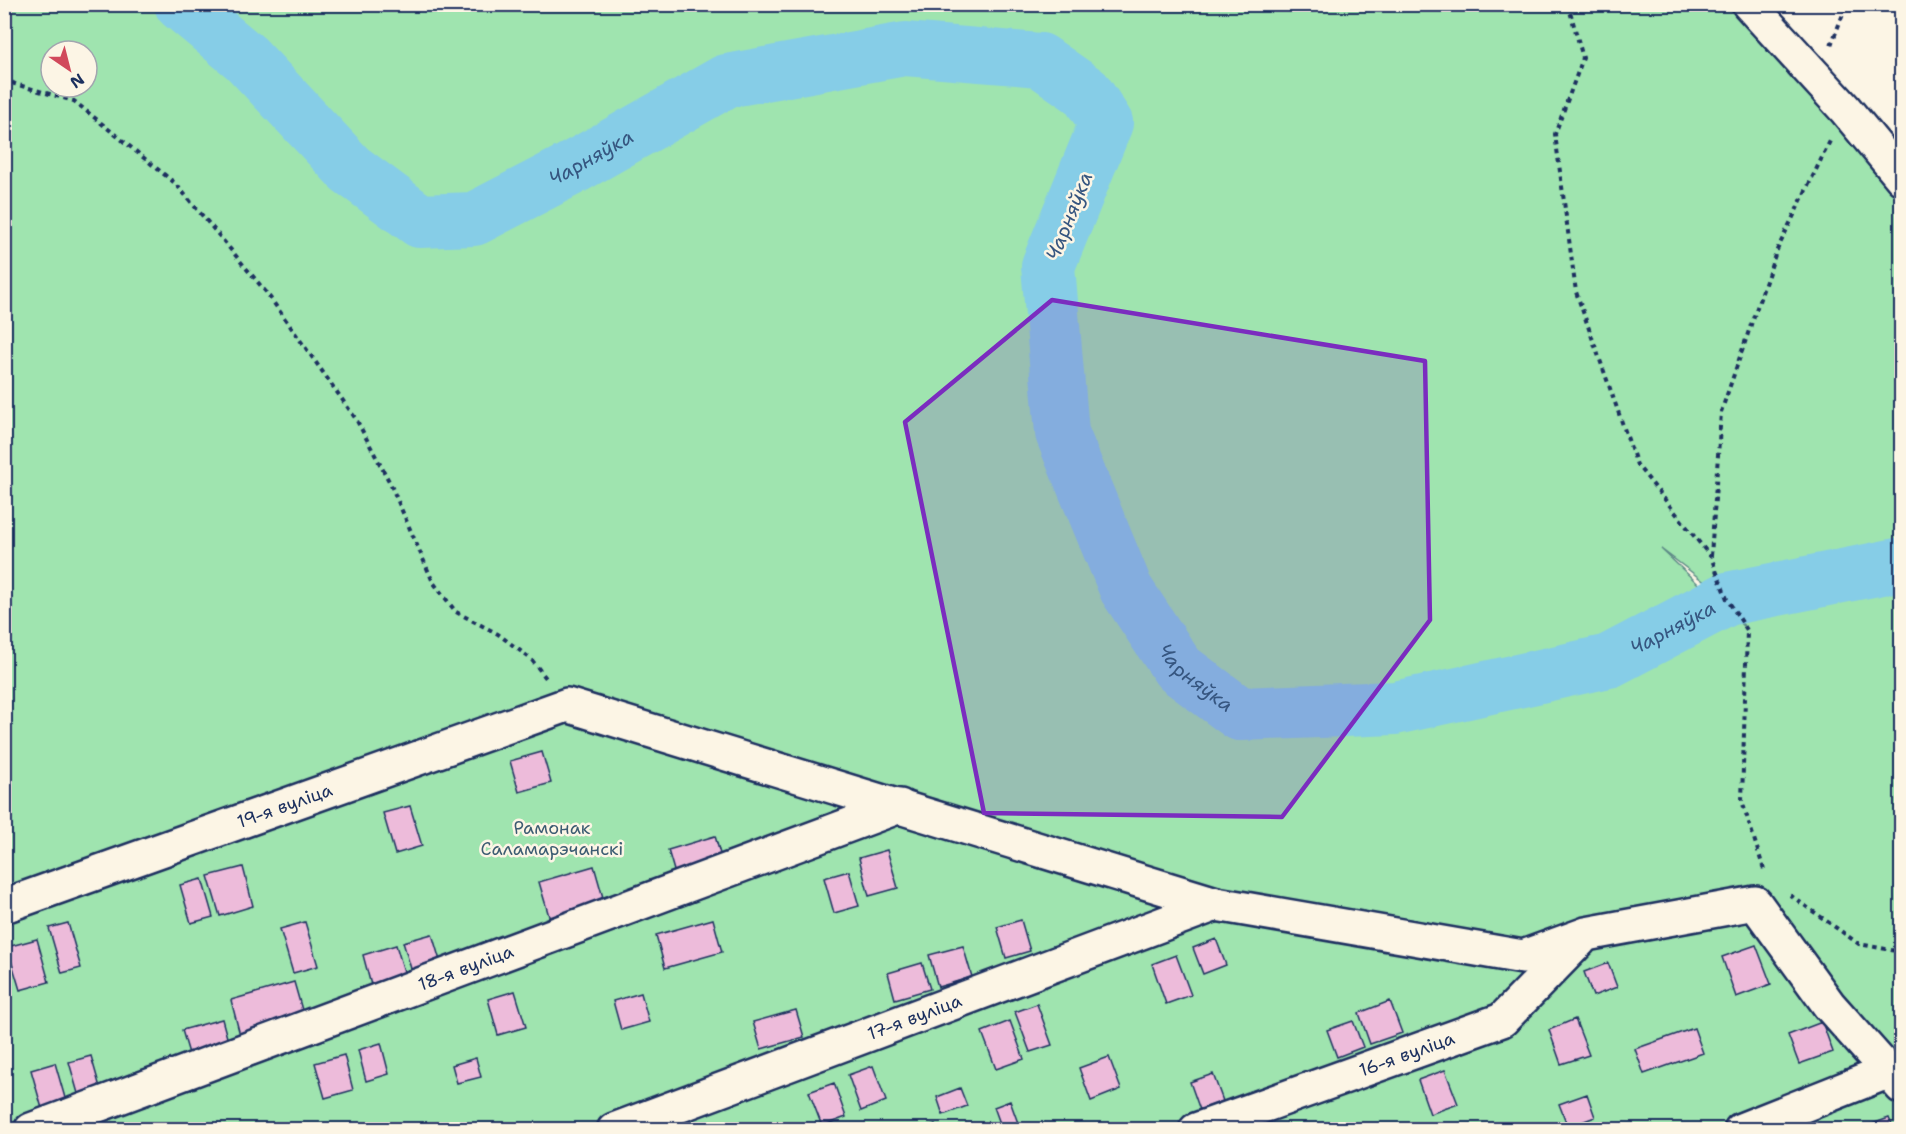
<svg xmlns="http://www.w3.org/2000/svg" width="1906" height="1134" font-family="'Shantell Sans',sans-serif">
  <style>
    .green { fill: #9fe4af; stroke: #5d8a86; stroke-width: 1.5; fill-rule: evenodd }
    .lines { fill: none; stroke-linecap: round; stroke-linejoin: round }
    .river { stroke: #86cde7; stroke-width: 54 }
    .building { fill: #edbbda; stroke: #1b2f5e; stroke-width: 1.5 }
    .street-casing { stroke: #1b2f5e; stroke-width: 38 }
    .path { stroke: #1b2f5e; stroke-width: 4; stroke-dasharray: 4.5 4.5; stroke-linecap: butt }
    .street { stroke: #fcf5e5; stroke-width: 33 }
    .marked { fill: #7b2cbf; fill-opacity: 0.2; stroke: #7b2cbf; stroke-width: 4.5; stroke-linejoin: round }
    .labels { text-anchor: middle; stroke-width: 5; stroke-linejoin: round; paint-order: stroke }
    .street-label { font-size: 18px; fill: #1b2f5e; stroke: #fcf5e5 }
    .park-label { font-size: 18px; fill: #3c5c72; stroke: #fcf5e5 }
    .water-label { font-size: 20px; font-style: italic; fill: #365680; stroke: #fcf5e5 }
  </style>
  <rect width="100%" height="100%" fill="#fcf5e5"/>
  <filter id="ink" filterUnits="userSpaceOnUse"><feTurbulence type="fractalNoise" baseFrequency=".0167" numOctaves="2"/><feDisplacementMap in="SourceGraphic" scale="12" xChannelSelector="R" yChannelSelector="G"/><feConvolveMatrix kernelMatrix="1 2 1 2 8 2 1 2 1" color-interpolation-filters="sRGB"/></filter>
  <g filter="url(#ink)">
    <path class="green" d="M5 5H1749L1901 178V1129L5 1130ZM51 51H87V87H51ZM1661 549 1727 599 1745 628Z"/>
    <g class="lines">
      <path class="river" id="s1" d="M181 4 246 58 350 169 420 221 474 219 569 170 726 81 905 49 1040 60 1086 92 1106 123 1048 266 1062 433 1126 589 1178 668 1240 714 1395 708 1609 661 1727 599 1902 564"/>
    </g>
    <path class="building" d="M542 752 551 783 519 792 510 761Z
      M410 806 422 846 395 854 383 813Z
      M715 836 722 861 675 874 668 850Z
      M887 850 898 888 869 896 859 858Z
      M594 866 606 908 551 923 539 882Z
      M243 867 253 906 220 916 208 876Z
      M849 871 859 906 834 913 824 878Z
      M202 879 213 917 191 923 180 885Z
      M713 919 722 952 665 968 656 935Z
      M1021 920 1030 951 1006 958 997 927Z
      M305 922 318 966 293 973 280 929Z
      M68 923 81 968 62 973 49 928Z
      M432 934 441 964 412 972 403 942Z
      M37 939 49 982 20 990 7 947Z
      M1216 939 1226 965 1203 974 1193 948Z
      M396 945 405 975 371 985 363 955Z
      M1756 945 1771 984 1736 997 1722 957Z
      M963 946 972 977 938 987 929 955Z
      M1176 955 1191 995 1166 1004 1152 964Z
      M922 963 930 989 895 999 888 973Z
      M1608 963 1617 987 1593 996 1584 972Z
      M294 982 304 1017 240 1035 231 1000Z
      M515 991 526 1027 498 1035 488 999Z
      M641 993 649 1022 621 1030 613 1001Z
      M1390 1001 1402 1033 1370 1044 1359 1013Z
      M1037 1004 1052 1045 1030 1052 1015 1012Z
      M796 1010 804 1037 761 1049 753 1022Z
      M222 1019 229 1045 190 1057 182 1030Z
      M1575 1019 1589 1055 1561 1064 1549 1030Z
      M1010 1021 1024 1059 996 1069 982 1032Z
      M1353 1021 1363 1047 1337 1057 1327 1030Z
      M1822 1022 1833 1052 1799 1064 1788 1035Z
      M1694 1028 1703 1053 1644 1074 1635 1049Z
      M381 1043 389 1074 366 1081 358 1050Z
      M344 1055 353 1090 325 1098 315 1063Z
      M91 1056 101 1091 79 1097 69 1062Z
      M1109 1057 1121 1089 1091 1101 1079 1068Z
      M476 1058 481 1077 457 1083 452 1065Z
      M55 1063 67 1105 43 1112 31 1070Z
      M873 1066 886 1101 861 1111 848 1075Z
      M1445 1070 1458 1104 1430 1114 1418 1080Z
      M1213 1074 1223 1101 1200 1110 1190 1082Z
      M834 1083 846 1117 822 1126 809 1092Z
      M960 1088 967 1106 943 1115 937 1097Z
      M1587 1094 1595 1117 1568 1127 1559 1104Z
      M1010 1101 1018 1123 1002 1129 994 1107Z
      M1889 1118 1894 1130H1862L1861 1128Z
      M935 1124 937 1130H920Z"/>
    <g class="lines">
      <g class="street-casing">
        <g id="street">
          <path d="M1749 4 1845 109 1902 178"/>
          <path id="s2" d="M4 906 567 705 1216 904 1523 957 1586 934 1755 903 1829 1005 1902 1087"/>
          <path id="s3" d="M31 1130 900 806"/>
          <path id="s4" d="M614 1130 1216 904"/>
          <path id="s5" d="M1196 1130 1502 1020 1580 940"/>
          <path d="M1741 1130 1887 1072"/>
        </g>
      </g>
      <path class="path" d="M1568 4 1583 58 1555 134 1576 292 1637 465 1711 557 1727 599 1747 630 1742 801 1765 873
        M1831 45 1847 4
        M4 78 15 84 74 101 176 184 266 292 356 419 390 483 433 582 456 612 498 634 531 659 546 678
        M4 86 14 84
        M1711 556 1721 412 1776 252 1831 139
        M1790 895 1859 944 1902 952"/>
      <use href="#street" class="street"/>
    </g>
  </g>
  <path class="marked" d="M1052 300 1425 361 1430 620 1282 817 984 813 905 422Z"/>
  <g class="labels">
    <g class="street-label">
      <text dy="6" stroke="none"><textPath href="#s2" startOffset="298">19-я вуліца</textPath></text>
      <text dy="6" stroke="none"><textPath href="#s3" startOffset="464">18-я вуліца</textPath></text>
      <text dy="6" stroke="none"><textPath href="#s4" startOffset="321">17-я вуліца</textPath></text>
      <text dy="6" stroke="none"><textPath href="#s5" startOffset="224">16-я вуліца</textPath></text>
    </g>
    <g class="park-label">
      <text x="552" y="834">Рамонак<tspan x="552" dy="21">Саламарэчанскі</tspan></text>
    </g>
    <g class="water-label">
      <text dy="7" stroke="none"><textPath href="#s1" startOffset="510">Чарняўка</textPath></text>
      <text transform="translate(1069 216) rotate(-68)" y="7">Чарняўка</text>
      <text dy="7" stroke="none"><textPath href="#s1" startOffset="2184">Чарняўка</textPath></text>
      <text dy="7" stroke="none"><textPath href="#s1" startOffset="1680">Чарняўка</textPath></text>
    </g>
  </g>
  <rect width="1906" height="1134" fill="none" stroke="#fcf5e5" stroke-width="24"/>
  <rect x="12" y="12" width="1882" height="1110" fill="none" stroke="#1b2f5e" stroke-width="2" filter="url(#ink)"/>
  <g transform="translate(69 69) rotate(145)"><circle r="28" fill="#fcf5e5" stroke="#a2a6af" stroke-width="1.5"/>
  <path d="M0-4.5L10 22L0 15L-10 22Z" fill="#d1495b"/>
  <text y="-9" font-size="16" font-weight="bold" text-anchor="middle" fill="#1b2f5e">N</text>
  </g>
</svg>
